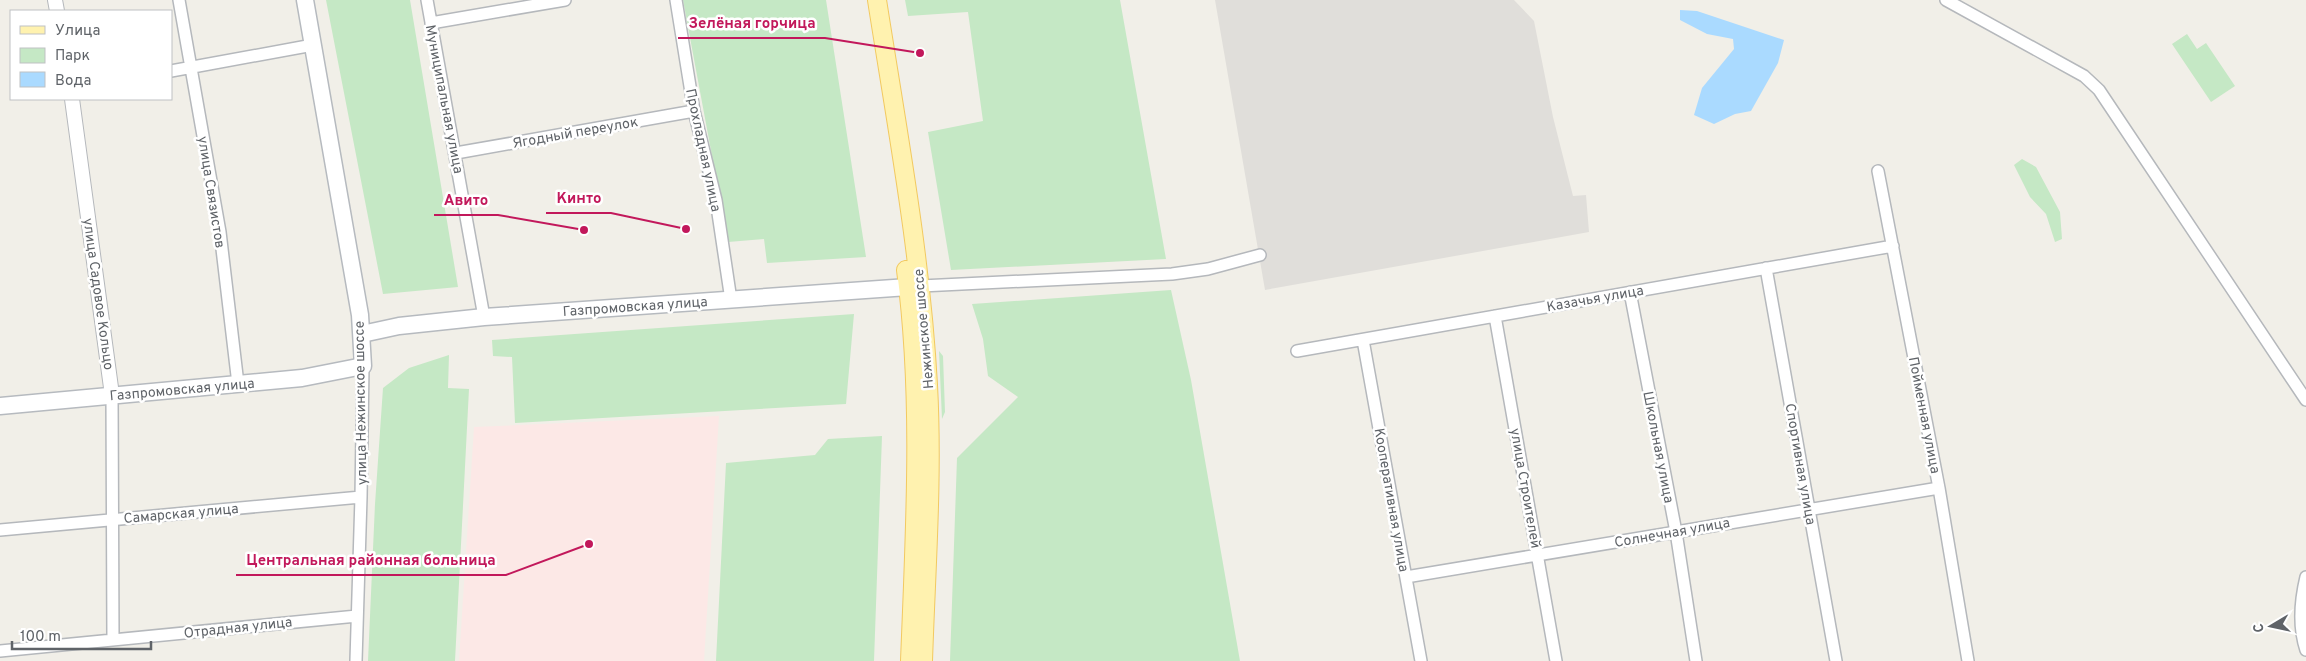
<svg xmlns="http://www.w3.org/2000/svg" width="2306" height="661" font-family="Overpass,sans-serif">
  <style>
    .industrial { fill: #e0deda }
    .medical { fill: #fce8e6 }
    .green { fill: #c5e8c5 }
    .water { fill: #aadaff }
    .lines { fill: none; stroke-linecap: round; stroke-linejoin: round }
    .minor-casing { stroke: #b5b8bc; stroke-width: 14 }
    .tertiary-casing { stroke: #b5b8bc; stroke-width: 16 }
    .secondary-casing { stroke: #b6babf; stroke-width: 19 }
    .primary-casing { stroke: #f2c960; stroke-width: 20 }
    .minor { stroke: #fff; stroke-width: 11 }
    .tertiary { stroke: #fff; stroke-width: 14 }
    .secondary { stroke: #fff; stroke-width: 16 }
    .primary { stroke: #fff2af; stroke-width: 18 }
    .labels { text-anchor: middle; stroke-width: 5; stroke-linejoin: round; paint-order: stroke }
    .street-label { font-size: 14px; fill: #5f6368; stroke: #fff }
    .leader { fill: none; stroke: #c2185b; stroke-width: 2 }
    .callout-dot { fill: #c2185b; stroke: #fff; stroke-width: 2 }
    .callout-label { font-size: 15px; text-anchor: middle; font-weight: bold; fill: #c2185b; stroke: #fff; stroke-width: 5; stroke-linejoin: round; paint-order: stroke }
  </style>
  <rect width="100%" height="100%" fill="#f1efe8"/>
  <path class="industrial" d="M1215 0H1514L1534 21 1553 117 1573 196 1586 195 1589 232 1265 290Z"/>
  <path class="medical" d="M719 416 704 661H459L474 427Z"/>
  <path class="green" d="M326 0H410L458 287 383 294Z
    M683 0H826L866 257 767 263 764 239 728 242Z
    M905 0H1120L1166 259 951 270 928 132 983 121 968 12 908 16Z
    M2187 34 2197 49 2206 43 2235 86 2211 102 2172 44Z
    M2022 159 2036 167 2060 212 2062 239 2055 242 2046 214 2030 197 2014 165Z
    M1171 290 1191 380 1240 661H950L957 458 1018 397 988 376 983 339 972 304Z
    M854 314 846 404 515 423 512 357 493 356 492 340Z
    M939 351 943 356 945 412 942 419Z
    M449 355 448 388 469 389 455 661H368L375 504 383 388 409 368Z
    M882 436 874 661H716L726 463 815 455 828 439Z"/>
  <path class="water" d="M1680 10 1697 11 1784 40 1778 63 1751 111 1735 114 1714 124 1694 115 1702 88 1734 49 1733 39 1707 34 1680 20Z"/>
  <g class="lines">
    <g class="minor-casing">
      <path id="minor" d="M179 0 220 232 238 384
        M427 0 484 317
        M676 0 694 111 716 200 731 300
        M1946 0 2084 76 2099 90 2306 400
        M431 23 565 0
        M171 71 313 45
        M456 153 694 111
        M1878 171 1939 488 1968 661
        M1766 268 1836 661
        M921 286 1172 274 1208 269 1260 255
        M1630 292 1676 532 1696 661
        M1495 316 1556 661
        M1363 340 1421 661
        M1297 351 1893 246
        M112 395 113 640
        M0 530 361 497
        M1406 577 1939 488
        M2306 577C2300 602 2298 626 2306 650
        M0 651 357 616
        M356 661 361 497 363 366"/>
    </g>
    <g class="tertiary-casing">
      <path id="tertiary" d="M55 0 57 11
        M72 99 112 395"/>
    </g>
    <g class="secondary-casing">
      <path id="secondary" d="M362 334 399 326 484 317 908 287
        M0 406 302 378 363 366 360 315 305 0"/>
    </g>
    <g class="primary-casing">
      <path id="primary" d="M877 0C897 128 921 256 928 385 933 477 926 569 923 661
        M906 270C923 399 915 531 910 661"/>
    </g>
    <use href="#minor" class="minor"/>
    <use href="#tertiary" class="tertiary"/>
    <use href="#secondary" class="secondary"/>
    <use href="#primary" class="primary"/>
  </g>
  <g class="labels">
    <g class="street-label">
      <text transform="translate(445 99) rotate(79)" y="5">Муниципальная улица</text>
      <text transform="translate(575 132) rotate(-10)" y="5">Ягодный переулок</text>
      <text transform="translate(704 150) rotate(78)" y="5">Прохладная улица</text>
      <text transform="translate(212 192) rotate(81)" y="5">улица Связистов</text>
      <text transform="translate(99 294) rotate(82)" y="5">улица Садовое Кольцо</text>
      <text transform="translate(1595 298) rotate(-10)" y="5">Казачья улица</text>
      <text transform="translate(635 306) rotate(-4)" y="5">Газпромовская улица</text>
      <text transform="translate(923 329) rotate(-95)" y="5">Нежинское шоссе</text>
      <text transform="translate(182 389) rotate(-5)" y="5">Газпромовская улица</text>
      <text transform="translate(360 403) rotate(-91)" y="5">улица Нежинское шоссе</text>
      <text transform="translate(1925 415) rotate(79)" y="5">Пойменная улица</text>
      <text transform="translate(1659 447) rotate(79)" y="5">Школьная улица</text>
      <text transform="translate(1801 464) rotate(80)" y="5">Спортивная улица</text>
      <text transform="translate(1526 488) rotate(80)" y="5">улица Строителей</text>
      <text transform="translate(1392 500) rotate(80)" y="5">Кооперативная улица</text>
      <text transform="translate(181 513) rotate(-5)" y="5">Самарская улица</text>
      <text transform="translate(1672 532) rotate(-10)" y="5">Солнечная улица</text>
      <text transform="translate(238 627) rotate(-6)" y="5">Отрадная улица</text>
    </g>
  </g>
  <path class="leader" d="M920 53L825 38H678M686 229L611 213H546M584 230L498 215H434M589 544L506 575H236"/>
  <g class="callout-dot">
    <circle cx="920" cy="53" r="5"/>
    <circle cx="686" cy="229" r="5"/>
    <circle cx="584" cy="230" r="5"/>
    <circle cx="589" cy="544" r="5"/>
  </g>
  <g class="callout-label">
    <text x="752" y="28">Зелёная горчица</text>
    <text x="579" y="203">Кинто</text>
    <text x="466" y="205">Авито</text>
    <text x="371" y="565">Центральная районная больница</text>
  </g>
  <rect x="10" y="10" width="162" height="90" fill="#ffffff" stroke="#bfc1c3"/>
  <rect x="20" y="26" width="25" height="8" fill="#fff2af" stroke="#bfc1c3"/>
  <text x="55" y="35" font-size="15" fill="#5f6368">Улица</text>
  <rect x="20" y="48" width="25" height="15" fill="#c5e8c5" stroke="#bfc1c3"/>
  <text x="55" y="60" font-size="15" fill="#5f6368">Парк</text>
  <rect x="20" y="72" width="25" height="15" fill="#aadaff" stroke="#bfc1c3"/>
  <text x="55" y="85" font-size="15" fill="#5f6368">Вода</text>
  <g transform="translate(2271 626) rotate(261)" stroke="#ffffff" stroke-width="4" paint-order="stroke">
  <path d="M0-4L9 19L0 12L-9 19Z" fill="#5f6368"/>
  <text y="-8" font-size="14" font-weight="bold" text-anchor="middle" fill="#5f6368">С</text>
  </g>
  <path d="M12 641v8h139v-8" fill="none" stroke="#5f6368" stroke-width="2.5"/>
  <text x="20" y="641" font-size="15" fill="#5f6368" stroke="#ffffff" stroke-width="4" paint-order="stroke">100 m</text>
</svg>
